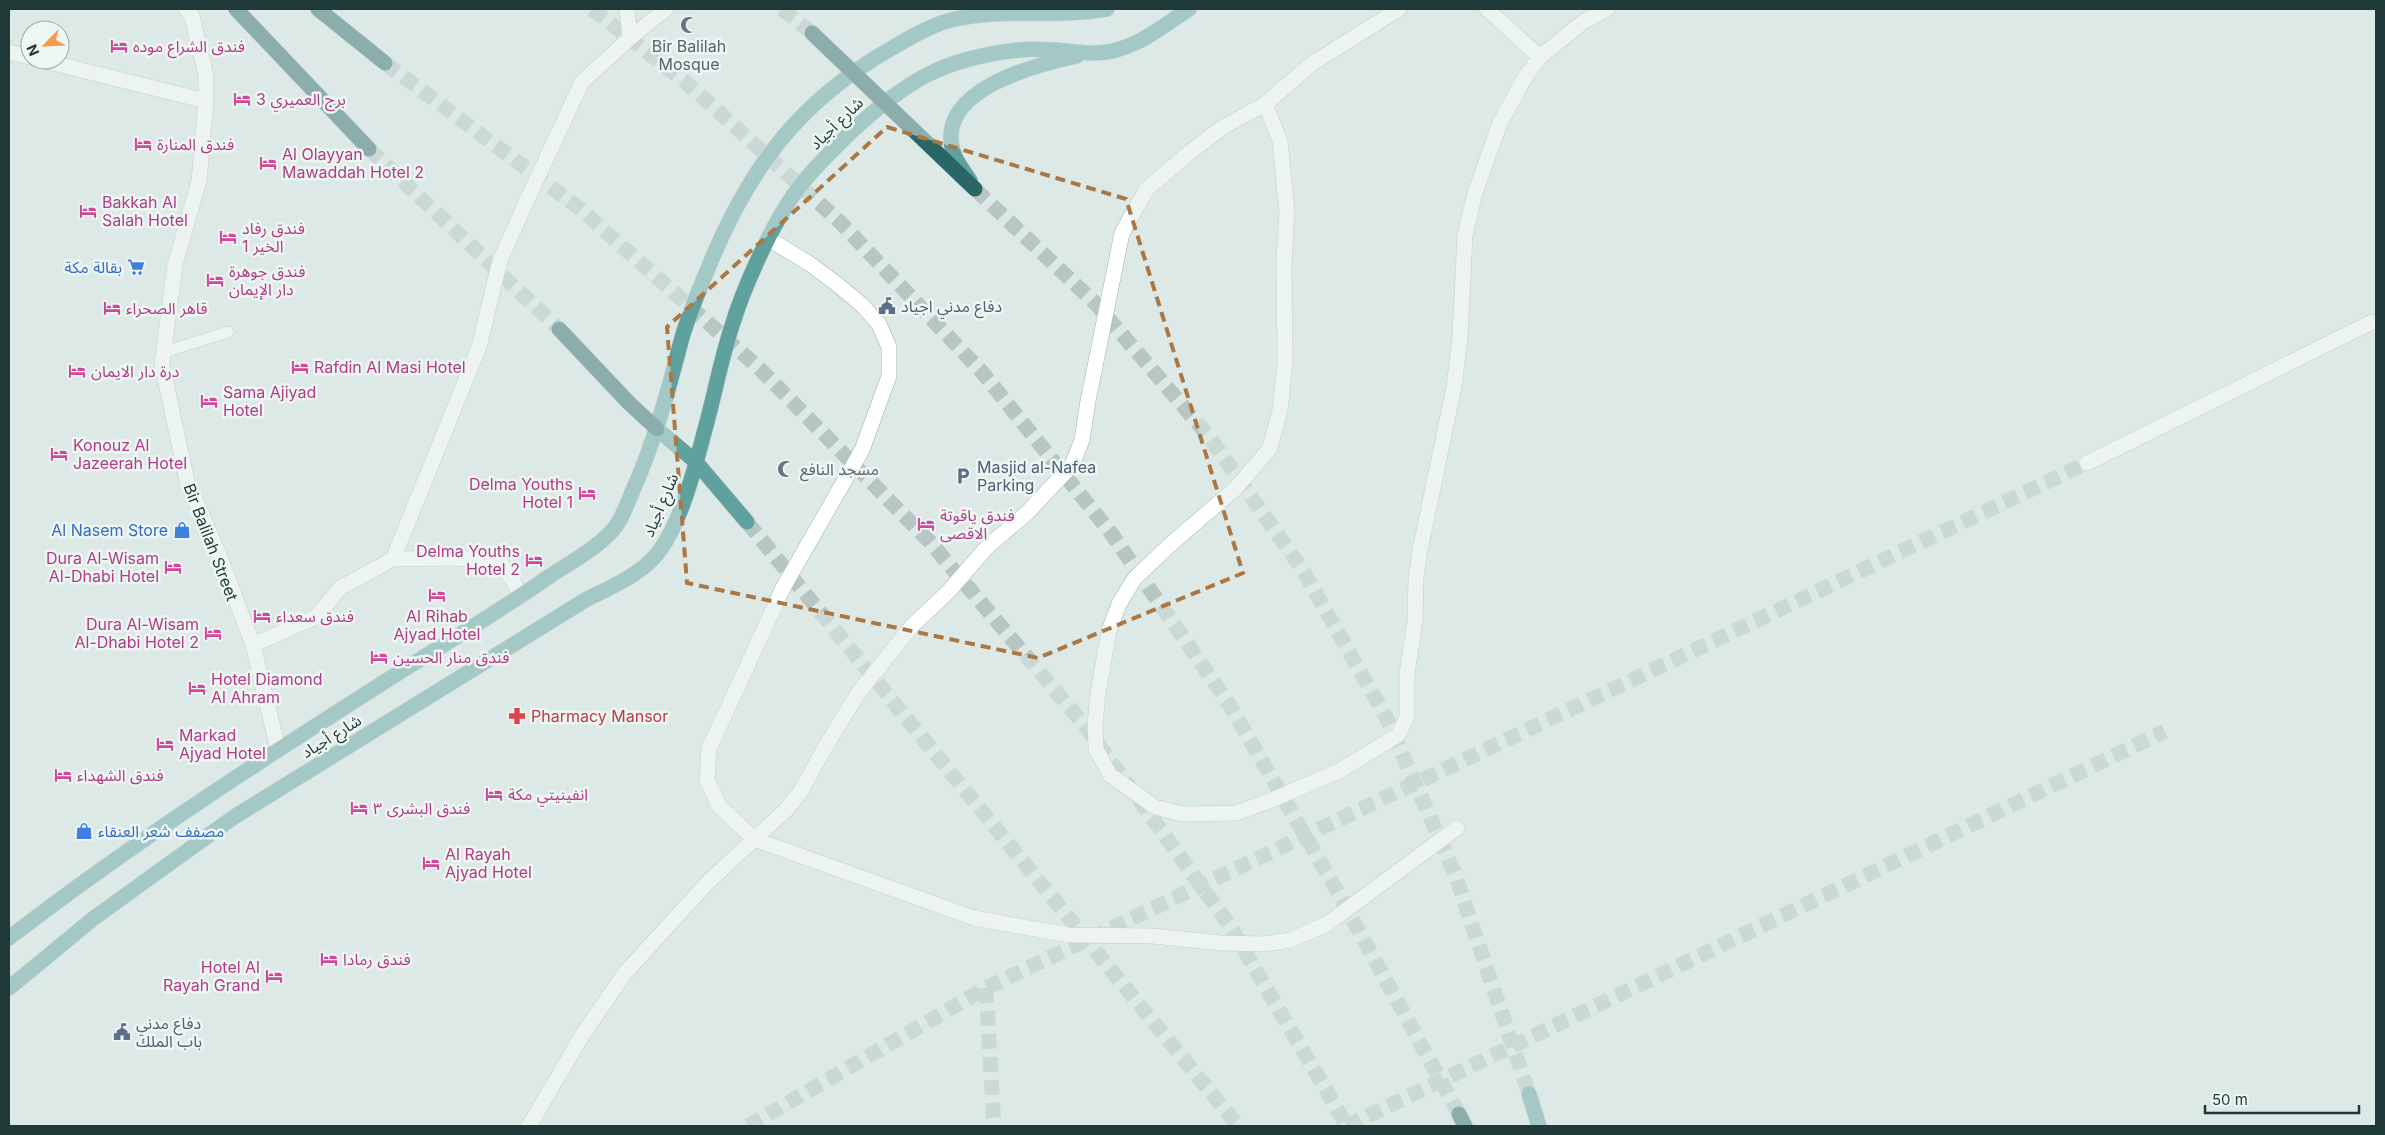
<svg xmlns="http://www.w3.org/2000/svg" width="2385" height="1135" font-family="Inter,'Noto Sans Arabic',sans-serif">
  <style>
    .lines { fill: none; stroke-linecap: round; stroke-linejoin: round }
    .street-tunnel { stroke: #b7c6c3; stroke-width: 15; stroke-dasharray: 15 8; stroke-linecap: butt }
    .secondary-tunnel { stroke: #b7c6c3; stroke-width: 15; stroke-dasharray: 15 8; stroke-linecap: butt }
    .primary-tunnel { stroke: #b7c6c3; stroke-width: 15; stroke-dasharray: 15 8; stroke-linecap: butt }
    .highway-tunnel { stroke: #b7c6c3; stroke-width: 15; stroke-dasharray: 15 8; stroke-linecap: butt }
    .lane-casing { stroke: #a0b1ae; stroke-width: 12 }
    .street-casing { stroke: #a0b1ae; stroke-width: 16 }
    .secondary-casing { stroke: #9cb5b1; stroke-width: 16 }
    .primary-casing { stroke: #bcc4c3; stroke-width: 16 }
    .highway-casing { stroke: #bcc4c3; stroke-width: 16 }
    .lane { stroke: #fff; stroke-width: 11 }
    .street { stroke: #fff; stroke-width: 15 }
    .secondary { stroke: #fff; stroke-width: 15 }
    .primary { stroke: #5fa19e; stroke-width: 15 }
    .highway { stroke: #296666; stroke-width: 15 }
    .marked { fill: none; stroke: #ab7845; stroke-width: 4; stroke-dasharray: 10 6; stroke-linejoin: round }
    .labels { text-anchor: middle; stroke-width: 5; stroke-linejoin: round; paint-order: stroke }
    .hotel-label { font-size: 16px; fill: #b23c85; stroke: #edf6f3; text-anchor: start }
    .worship-label { font-size: 16px; fill: #5b616d; stroke: #edf6f3 }
    .street-label { font-size: 16px; fill: #1e3937; stroke: #edf6f3 }
    .shop-label { font-size: 16px; fill: #366cbe; stroke: #edf6f3; text-anchor: end }
    .service-label { font-size: 16px; fill: #4e5e75; stroke: #edf6f3; text-anchor: start }
    .health-label { font-size: 16px; fill: #be3a42; stroke: #edf6f3; text-anchor: start }
  </style>
  <rect width="100%" height="100%" fill="#dde9e6"/>
  <g class="lines">
    <path class="street-tunnel" d="M986 988 994 1126"/>
    <path class="secondary-tunnel" d="M748 1126 986 988 2087 463
      M1347 1126 2165 731"/>
    <path class="primary-tunnel" d="M975 189 1097 305 1207 434 1304 572 1387 719 1455 874 1529 1094
      M747 522 1238 1126"/>
    <path class="highway-tunnel" d="M592 9 687 83 840 222 982 372 1111 533 1229 704 1332 882 1459 1114
      M782 9 812 33
      M385 63 579 208 760 369 930 542 1086 727 1228 923 1347 1126
      M369 149 559 329"/>
    <g class="lane-casing">
      <path id="lane" d="M164 352 228 332"/>
    </g>
    <g class="street-casing">
      <path id="street" d="M186 9 192 16 206 76V101L199 181 175 265 162 364 187 481 218 552 253 645 278 749
        M1487 9 1540 57
        M630 38 666 9
        M9 52 30 57
        M41 60 206 101
        M1265 104 1280 141 1287 212 1284 263 1285 364 1280 410 1270 448 1236 488 1172 543 1135 578 1119 604 1109 631 1098 693 1095 725 1096 749 1110 775 1155 807 1182 814 1236 813 1269 801 1339 771 1398 735 1407 717V673L1415 621 1416 578 1420 550 1454 387 1460 337 1465 235 1475 193 1500 123 1526 76 1540 57 1583 22 1607 9
        M769 239 810 264 838 285 862 305 879 324 889 347V376L862 450 783 588 709 749 707 780 719 806 754 839 974 918 1069 935 1153 936 1221 943 1264 944 1290 940 1327 924 1457 828
        M393 559 479 347 500 260 528 198 582 82 630 38 627 9
        M253 645 316 617 340 588 393 559 449 558 499 560 522 596
        M529 1126 583 1034 625 973 709 881 786 810 801 791 824 749 859 692 912 626 948 592 987 547 1027 513 1072 465 1082 440 1088 401 1122 233 1146 190 1190 152 1223 127 1265 104 1313 63 1399 9"/>
    </g>
    <g class="secondary-casing">
      <path id="secondary" d="M2087 463 2372 322"/>
    </g>
    <g class="primary-casing">
      <path id="primary" d="M970 181C965 172 955 161 953 151 935 90 1035 65 1077 56
        M657 429 696 462 747 522
        M9 938C136 840 272 753 408 667 456 637 504 608 550 576 571 562 594 550 612 531 622 520 627 504 633 490 654 443 667 395 680 345 687 318 698 292 709 266 749 168 799 101 892 48 911 37 933 24 955 19 1005 8 1057 18 1107 9
        M9 988 94 918 234 817 587 599C611 587 640 575 657 554 680 526 695 468 704 433 714 398 720 363 731 329 743 288 772 224 797 190 813 168 832 151 851 132 906 81 943 58 1019 50 1044 47 1068 52 1093 53 1130 54 1160 28 1189 9
        M1529 1094 1539 1126"/>
    </g>
    <g class="highway-casing">
      <path id="highway" d="M236 9 369 149
        M318 9 385 63
        M812 33 975 189
        M559 329 628 402 657 429
        M1459 1114 1465 1126"/>
    </g>
    <use href="#lane" class="lane"/>
    <use href="#street" class="street"/>
    <use href="#secondary" class="secondary"/>
    <use href="#primary" class="primary"/>
    <use href="#highway" class="highway"/>
  </g>
  <path d="M0 0H2385V1135H0ZM887 127 1126 199 1243 573 1038 658 687 583 667 327Z" fill="#dde9e6" fill-opacity=".55" fill-rule="evenodd"/>
  <path class="marked" d="M887 127 1126 199 1243 573 1038 658 687 583 667 327Z"/>
  <defs>
    <g id="mosque-bare" transform="scale(1.35)"><path d="M3.5-4.9A6 6 0 1 0 3.5 4.9A5 5 0 1 1 3.5-4.9Z" fill="#6b7280" stroke="#edf6f3" stroke-width="2.5" paint-order="stroke"/></g>
    <g id="hotel-bare" transform="scale(1.35)"><path d="M-6-4.5h1.5V1H6V5H4.5V3h-9V5H-6ZM-4 0a1.8 1.8 0 1 1 3.6 0ZM.5 0V-2.5h3Q6-2.5 6 0Z" fill="#d1479c" stroke="#edf6f3" stroke-width="2.5" paint-order="stroke"/></g>
    <g id="supermarket-bare" transform="scale(1.35)"><path d="M-6-5.5h2.5l.6 2H6L4.5 2H-2.5L-4.4-4H-6ZM-1.5 3.2a1.3 1.3 0 1 0 .1 0ZM3 3.2a1.3 1.3 0 1 0 .1 0Z" fill="#3f7fe0" stroke="#edf6f3" stroke-width="2.5" paint-order="stroke"/></g>
    <g id="civic-bare" transform="scale(1.35)"><path d="M-.6-6.5H3V-4.5H.6V-3L4-1V1h2V6H-6V1h2V-1L-.6-3ZM-1.2 2.5V6h2.4V2.5Z" fill="#5c6f8a" stroke="#edf6f3" stroke-width="2.5" paint-order="stroke"/></g>
    <g id="parking-bare" transform="scale(1.35)"><path d="M-3.5-5.5H1a3.5 3.5 0 0 1 0 7H-1V5.5H-3.5ZM-1-3.4V-.6H.8a1.4 1.4 0 0 0 0-2.8Z" fill="#5c6f8a" stroke="#edf6f3" stroke-width="2.5" paint-order="stroke"/></g>
    <g id="shop-bare" transform="scale(1.35)"><path d="M-5-2.5h2.3a2.7 3.5 0 0 1 5.4 0H5L5.5 6h-11ZM-1.5-2.5h3a1.5 2.3 0 0 0-3 0Z" fill="#3f7fe0" stroke="#edf6f3" stroke-width="2.5" paint-order="stroke"/></g>
    <g id="pharmacy-bare" transform="scale(1.35)"><path d="M-2-6h4v4h4v4h-4v4h-4v-4h-4v-4h4Z" fill="#e0444e" stroke="#edf6f3" stroke-width="2.5" paint-order="stroke"/></g>
  </defs>
  <g fill-rule="evenodd">
    <use href="#mosque-bare" x="689" y="25"/>
    <use href="#hotel-bare" x="119" y="46"/>
    <use href="#hotel-bare" x="242" y="99"/>
    <use href="#hotel-bare" x="143" y="144"/>
    <use href="#hotel-bare" x="268" y="163"/>
    <use href="#hotel-bare" x="88" y="211"/>
    <use href="#hotel-bare" x="228" y="237"/>
    <use href="#supermarket-bare" x="136" y="267"/>
    <use href="#hotel-bare" x="215" y="280"/>
    <use href="#civic-bare" x="887" y="306"/>
    <use href="#hotel-bare" x="112" y="308"/>
    <use href="#hotel-bare" x="300" y="367"/>
    <use href="#hotel-bare" x="77" y="371"/>
    <use href="#hotel-bare" x="209" y="401"/>
    <use href="#hotel-bare" x="59" y="454"/>
    <use href="#mosque-bare" x="786" y="469"/>
    <use href="#parking-bare" x="963" y="476"/>
    <use href="#hotel-bare" x="587" y="493"/>
    <use href="#hotel-bare" x="926" y="524"/>
    <use href="#shop-bare" x="182" y="530"/>
    <use href="#hotel-bare" x="534" y="560"/>
    <use href="#hotel-bare" x="173" y="567"/>
    <use href="#hotel-bare" x="437" y="595"/>
    <use href="#hotel-bare" x="262" y="616"/>
    <use href="#hotel-bare" x="213" y="633"/>
    <use href="#hotel-bare" x="379" y="657"/>
    <use href="#hotel-bare" x="197" y="688"/>
    <use href="#pharmacy-bare" x="517" y="716"/>
    <use href="#hotel-bare" x="165" y="744"/>
    <use href="#hotel-bare" x="63" y="775"/>
    <use href="#hotel-bare" x="494" y="794"/>
    <use href="#hotel-bare" x="359" y="808"/>
    <use href="#shop-bare" x="84" y="831"/>
    <use href="#hotel-bare" x="431" y="863"/>
    <use href="#hotel-bare" x="329" y="959"/>
    <use href="#hotel-bare" x="274" y="976"/>
    <use href="#civic-bare" x="122" y="1032"/>
  </g>
  <g class="labels">
    <g class="hotel-label">
      <text x="133" y="52">فندق الشراع موده</text>
      <text x="256" y="105">برج العميري 3</text>
      <text x="157" y="150">فندق المنارة</text>
      <text x="282" y="160">Al Olayyan<tspan x="282" dy="18">Mawaddah Hotel 2</tspan></text>
      <text x="102" y="208">Bakkah Al<tspan x="102" dy="18">Salah Hotel</tspan></text>
      <text x="242" y="234">فندق رفاد<tspan x="242" dy="18">الخير 1</tspan></text>
      <text x="229" y="277">فندق جوهرة<tspan x="229" dy="18">دار الإيمان</tspan></text>
      <text x="126" y="314">قاهر الصحراء</text>
      <text x="314" y="373">Rafdin Al Masi Hotel</text>
      <text x="91" y="377">درة دار الايمان</text>
      <text x="223" y="398">Sama Ajiyad<tspan x="223" dy="18">Hotel</tspan></text>
      <text x="73" y="451">Konouz Al<tspan x="73" dy="18">Jazeerah Hotel</tspan></text>
      <text x="573" y="490" text-anchor="end">Delma Youths<tspan x="573" dy="18">Hotel 1</tspan></text>
      <text x="940" y="521">فندق ياقوتة<tspan x="940" dy="18">الاقصى</tspan></text>
      <text x="520" y="557" text-anchor="end">Delma Youths<tspan x="520" dy="18">Hotel 2</tspan></text>
      <text x="159" y="564" text-anchor="end">Dura Al-Wisam<tspan x="159" dy="18">Al-Dhabi Hotel</tspan></text>
      <text x="276" y="622">فندق سعداء</text>
      <text x="437" y="622" text-anchor="middle">Al Rihab<tspan x="437" dy="18">Ajyad Hotel</tspan></text>
      <text x="199" y="630" text-anchor="end">Dura Al-Wisam<tspan x="199" dy="18">Al-Dhabi Hotel 2</tspan></text>
      <text x="393" y="663">فندق منار الحسين</text>
      <text x="211" y="685">Hotel Diamond<tspan x="211" dy="18">Al Ahram</tspan></text>
      <text x="179" y="741">Markad<tspan x="179" dy="18">Ajyad Hotel</tspan></text>
      <text x="77" y="781">فندق الشهداء</text>
      <text x="508" y="800">انفينيتي مكة</text>
      <text x="373" y="814">فندق البشرى ٣</text>
      <text x="445" y="860">Al Rayah<tspan x="445" dy="18">Ajyad Hotel</tspan></text>
      <text x="343" y="965">فندق رمادا</text>
      <text x="260" y="973" text-anchor="end">Hotel Al<tspan x="260" dy="18">Rayah Grand</tspan></text>
    </g>
    <g class="worship-label">
      <text x="689" y="52">Bir Balilah<tspan x="689" dy="18">Mosque</tspan></text>
      <text x="800" y="475" text-anchor="start">مسجد النافع</text>
    </g>
    <g class="street-label">
      <text transform="translate(836 123) rotate(-44)" y="6">شارع أجياد</text>
      <text transform="translate(660 505) rotate(-67)" y="6">شارع أجياد</text>
      <text transform="translate(211 542) rotate(69)" y="6">Bir Balilah Street</text>
      <text transform="translate(331 736) rotate(-32)" y="6">شارع أجياد</text>
    </g>
    <g class="shop-label">
      <text x="122" y="273">بقالة مكة</text>
      <text x="168" y="536">Al Nasem Store</text>
      <text x="98" y="837" text-anchor="start">مصفف شعر العنقاء</text>
    </g>
    <g class="service-label">
      <text x="901" y="312">دفاع مدني اجياد</text>
      <text x="977" y="473">Masjid al-Nafea<tspan x="977" dy="18">Parking</tspan></text>
      <text x="136" y="1029">دفاع مدني<tspan x="136" dy="18">باب الملك</tspan></text>
    </g>
    <g class="health-label">
      <text x="531" y="722">Pharmacy Mansor</text>
    </g>
  </g>
  <rect width="2385" height="1135" fill="none" stroke="#1e3937" stroke-width="20"/>
  <g transform="translate(45 45) rotate(246)"><circle r="24" fill="#edf6f3" stroke="#9aaaa8"/>
  <path d="M0-4L9 19L0 12L-9 19Z" fill="#f79a4d"/>
  <text y="-8" font-size="14" font-weight="bold" text-anchor="middle" fill="#1e3937">N</text>
  </g>
  <path d="M2205 1105v8h154v-8" fill="none" stroke="#1e3937" stroke-width="2.5"/>
  <text x="2212" y="1105" font-size="15" fill="#1e3937" stroke="#edf6f3" stroke-width="4" paint-order="stroke">50 m</text>
</svg>
